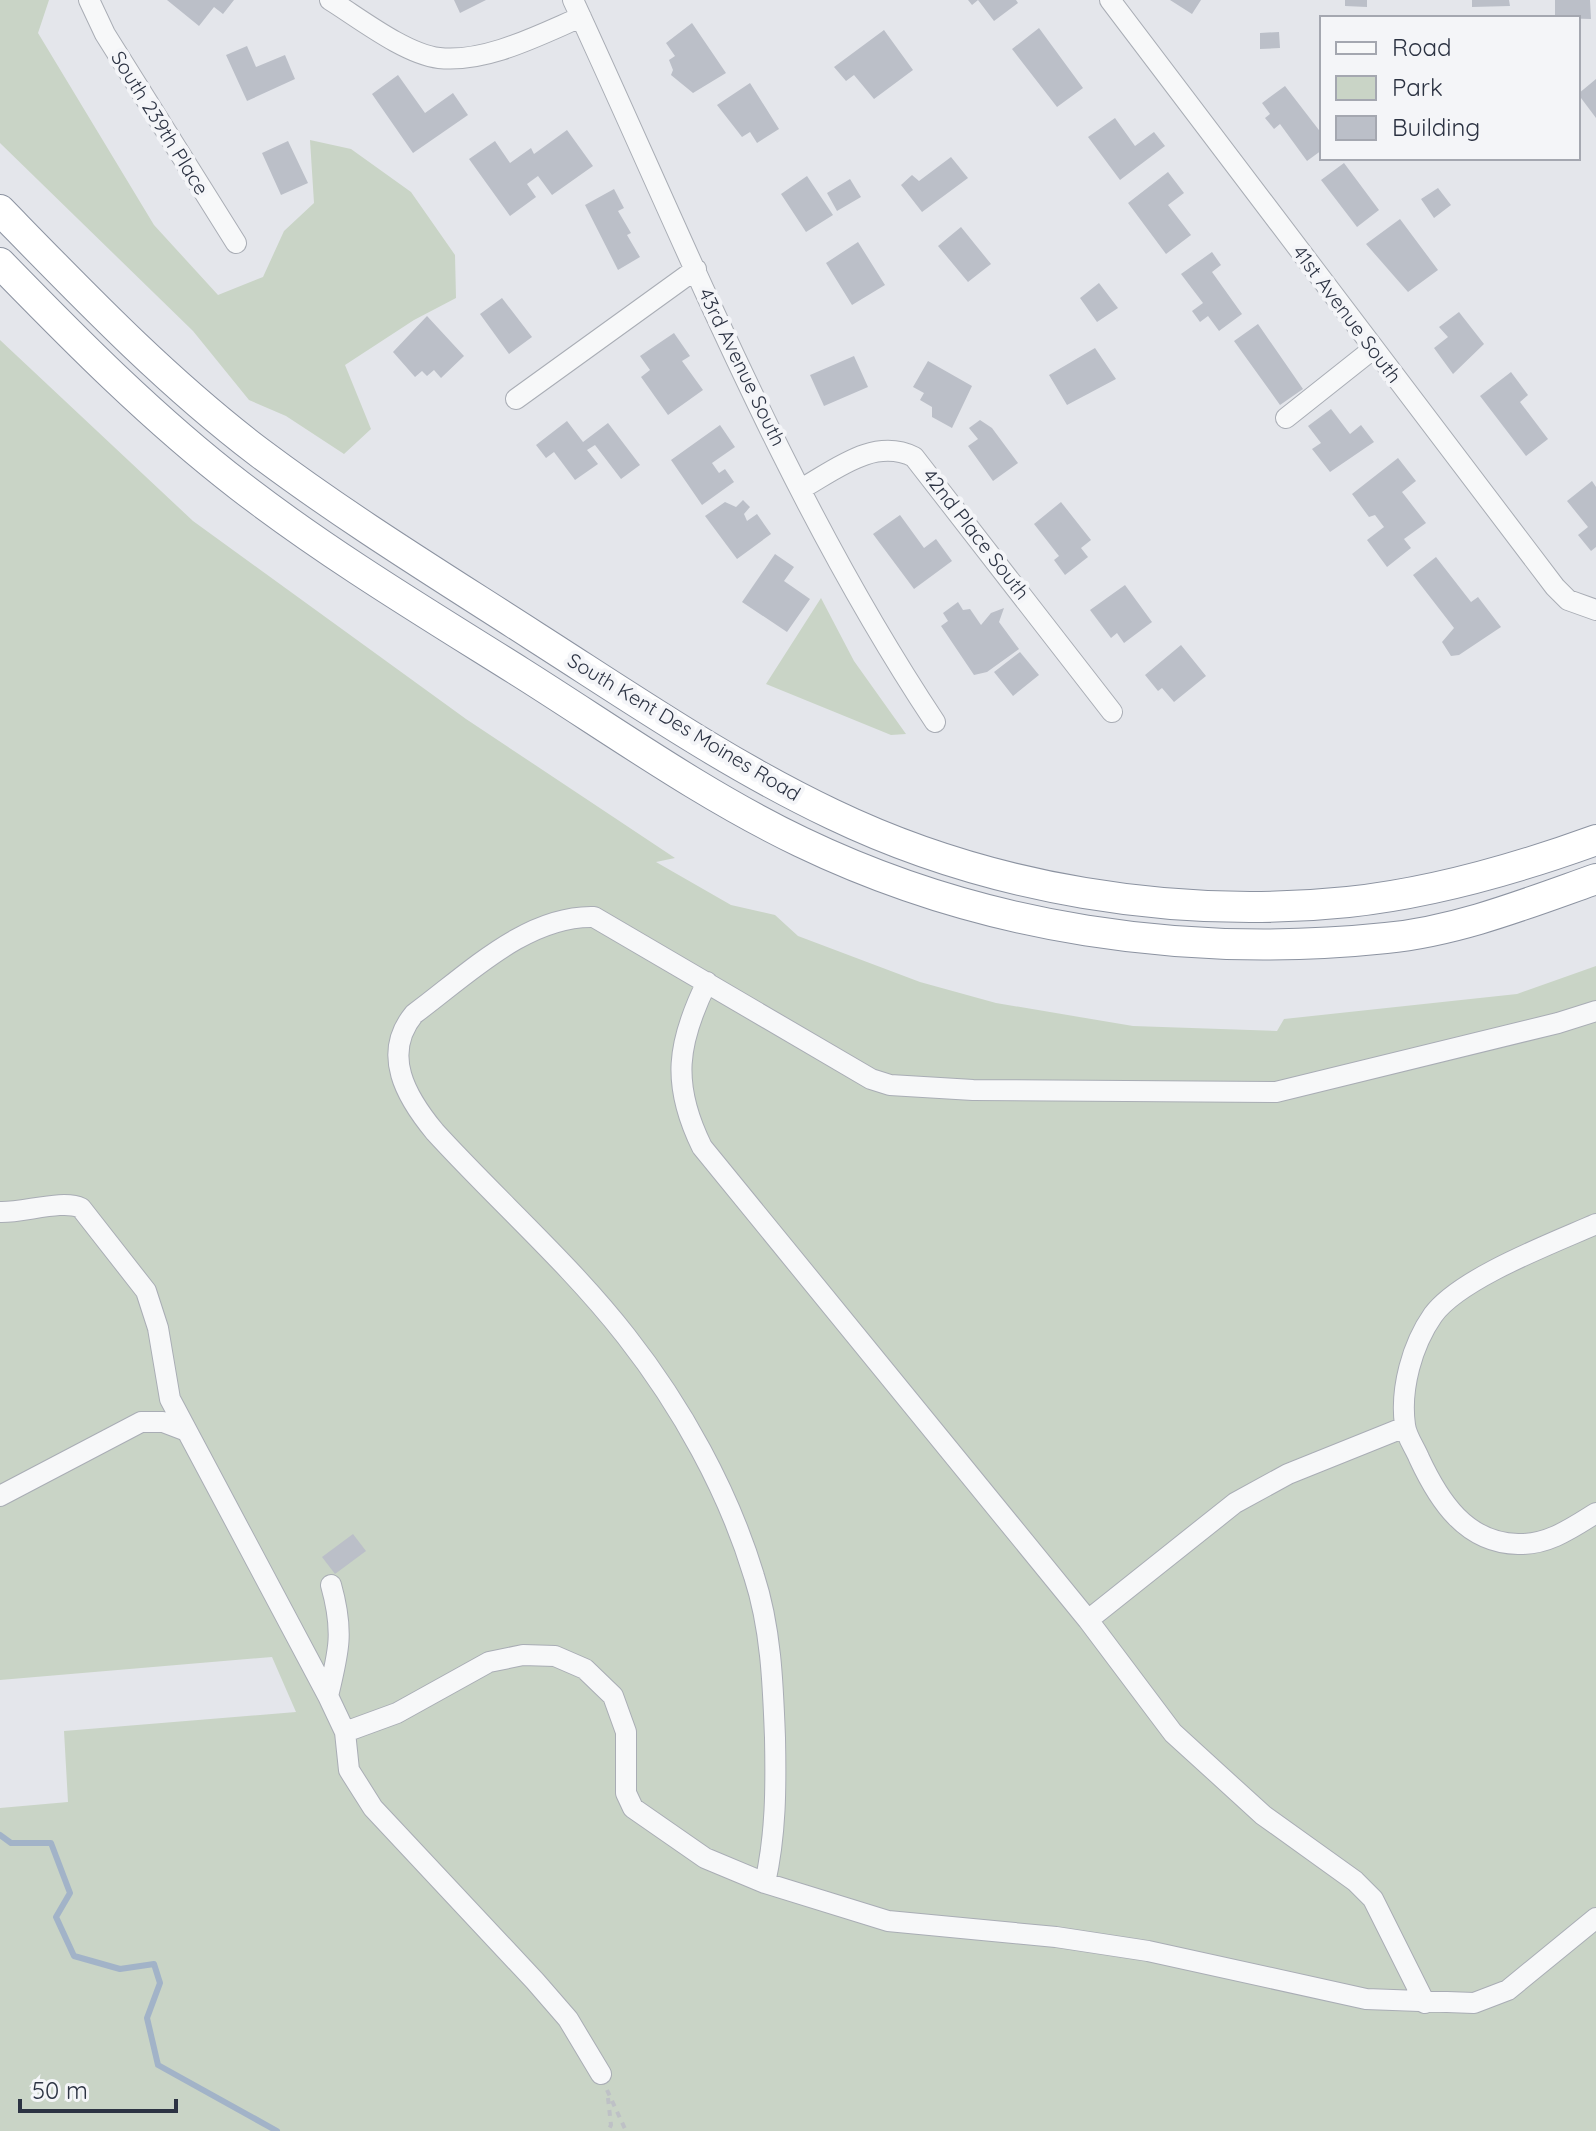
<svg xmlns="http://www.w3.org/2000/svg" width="1596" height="2131" font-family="Quicksand,sans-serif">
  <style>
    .green { fill: #c9d4c6 }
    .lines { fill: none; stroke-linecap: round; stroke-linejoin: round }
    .stream { stroke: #a2b3c8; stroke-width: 6 }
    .building { fill: #bbbfc8 }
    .minor-casing { stroke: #a9adb5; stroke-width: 22 }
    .highway-casing { stroke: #8c93a1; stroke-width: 32 }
    .path { stroke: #bec1c6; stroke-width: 4; stroke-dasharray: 6 6; stroke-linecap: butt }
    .minor { stroke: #f7f8f9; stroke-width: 20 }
    .highway { stroke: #fff; stroke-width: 30 }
    .labels { text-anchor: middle; stroke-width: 8; stroke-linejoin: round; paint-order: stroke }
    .street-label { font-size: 20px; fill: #2c3343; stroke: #f4f5f8 }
  </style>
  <rect width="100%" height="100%" fill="#e4e6eb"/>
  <path class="green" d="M0 0H49L38 33 154 225 218 295 263 277 284 231 314 203 310 140 351 149 411 192 455 255 456 298 414 320 345 365 371 429 344 454 286 416 249 400 193 331 0 143Z
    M0 340 193 521 466 719 675 858 656 862 731 905 775 915 798 936 920 982 996 1003 1133 1026 1277 1031 1284 1019 1517 994 1596 966V2131H0V1808L68 1802 64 1731 296 1712 272 1657 0 1680Z
    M821 598 854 661 906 734 891 735 766 684Z"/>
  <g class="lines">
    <path class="stream" d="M0 1835 11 1843H51L70 1893 56 1917 74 1956 120 1969 154 1964 160 1983 147 2018 158 2065 277 2131"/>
  </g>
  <path class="building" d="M167 0H234L223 14 214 7 199 26Z
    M454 0H486L460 13Z
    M968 0H1016L1018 3 994 21 978 0 972 5Z
    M1170 0H1201L1192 14Z
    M1345 0H1367V7L1345 6Z
    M1472 0H1509L1510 6 1472 7Z
    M1555 0H1590L1591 19 1555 18Z
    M692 23 726 73 693 93 671 75 673 70 669 60 675 56 666 43Z
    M1039 28 1083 88 1057 107 1012 49Z
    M884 30 913 70 874 99 854 75 846 81 834 67Z
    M1279 32 1280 48 1260 49V33Z
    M247 46 256 67 285 55 295 79 247 101 226 55Z
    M398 75 425 113 453 93 468 115 413 153 372 94Z
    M1596 79V118L1578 94Z
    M750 83 779 129 757 143 750 132 742 137 717 105Z
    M1285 86 1322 134V150L1307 161 1280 124 1274 129 1265 118 1270 114 1262 103Z
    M1115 118 1135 146 1154 132 1165 146 1120 180 1088 137Z
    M567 130 593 166 552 195 538 176 527 184 536 197 510 216 469 159 495 141 510 163 531 148 534 154Z
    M288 141 308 183 281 195 262 153Z
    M951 157 968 178 922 212 901 185 912 175 919 181Z
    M1344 163 1379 210 1357 227 1321 180Z
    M1168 172 1184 193 1168 205 1191 235 1166 254 1128 203Z
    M807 176 833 215 806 232 781 194Z
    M850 179 861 197 837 211 827 193Z
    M1438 188 1451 205 1434 218 1421 199Z
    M614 189 624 208 618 211 631 233 627 235 640 257 618 270 585 205Z
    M1400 219 1438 270 1408 292 1366 244Z
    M961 227 991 264 968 282 938 246Z
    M858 242 885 285 852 305 826 263Z
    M1212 252 1221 265 1212 272 1242 314 1219 331 1208 316 1200 322 1192 311 1203 303 1181 274Z
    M1099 283 1118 308 1097 322 1080 298Z
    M502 298 532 337 509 354 480 314Z
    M1459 312 1484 344 1453 374 1434 348 1448 337 1439 327Z
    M427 316 464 356 441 378 434 370 427 376 422 371 415 377 393 352Z
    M1258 324 1303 389 1280 405 1234 341Z
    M674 333 690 356 682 361 703 390 668 415 641 377 650 370 640 356Z
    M1095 348 1116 379 1067 405 1049 375Z
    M854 356 868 387 824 406 810 375Z
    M928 361 972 386 952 428 932 417V407L920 400 924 393 913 387Z
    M1511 372 1528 395 1520 402 1548 439 1526 456 1480 396Z
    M1331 409 1350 434 1361 425 1374 442 1330 472 1312 449 1321 443 1308 426Z
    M980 420 992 428 1018 463 993 481 968 446 978 439 969 428Z
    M567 421 583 442 608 423 640 465 621 479 595 445 587 450 598 464 575 480 554 452 546 458 536 445Z
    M720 425 735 447 712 463 719 473 725 469 734 482 702 505 671 460Z
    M1398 458 1416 481 1402 492 1426 523 1404 539 1411 548 1387 567 1367 540 1384 527 1375 515 1369 517 1352 494Z
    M1592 481 1596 487V547L1591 551 1578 535 1588 527 1567 501Z
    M743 500 750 507 744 514 747 521 757 514 771 534 737 559 705 516 725 502 736 507Z
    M1061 502 1091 540 1081 548 1088 557 1065 575 1054 560 1059 556 1034 524Z
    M900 515 924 548 936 539 952 561 914 589 873 534Z
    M775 554 794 567 784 581 810 599 787 632 742 602Z
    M1436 557 1471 602 1478 597 1501 627 1459 655 1451 656 1442 642 1454 628 1413 575Z
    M1125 585 1152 622 1124 643 1117 633 1111 638 1090 610Z
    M958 602 963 610 970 609 981 625 991 613 1004 608 999 622 1019 649 987 672 974 675 941 626 948 621 943 613Z
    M1181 645 1206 676 1174 702 1162 688 1158 691 1145 675Z
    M1020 652 1039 675 1013 696 994 672Z
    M353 1534 366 1551 335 1574 322 1557Z"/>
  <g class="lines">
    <g class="minor-casing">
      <path id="minor" d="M89 0 105 34 236 243
        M330 0C359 18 405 54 439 58 486 63 539 35 581 17
        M573 0C686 244 786 498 935 722
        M1110 0 1555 587 1568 600 1596 610
        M516 399 696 269
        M1286 418 1373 349
        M801 489C835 470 874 437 914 457L1112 712
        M707 982C677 1043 671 1084 702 1147L1088 1620 1173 1733 1263 1815 1355 1881 1373 1899 1425 2003
        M0 1212C23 1213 63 1199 81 1208L146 1291 158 1328 170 1399 328 1696
        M1596 1224C1553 1243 1460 1278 1433 1315 1412 1345 1400 1389 1405 1425 1406 1436 1415 1448 1419 1458 1439 1501 1466 1543 1518 1544 1548 1545 1572 1528 1596 1513
        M0 1496 141 1422H163L184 1430
        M331 1585C344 1631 339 1651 328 1696L345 1732 349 1770 373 1808 535 1981 568 2019 601 2074
        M1088 1620 1235 1503 1288 1474 1405 1427
        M345 1732 397 1713 489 1662 523 1655 555 1656 585 1669 613 1696 626 1732V1793L633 1808 705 1858 765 1883 888 1921 1056 1937 1148 1951 1366 1999 1474 2003 1508 1990 1596 1918
        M765 1883C776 1834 776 1787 775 1738 773 1684 771 1628 754 1576 728 1490 681 1406 626 1336 569 1263 497 1200 435 1132 406 1097 381 1054 414 1014 466 976 526 915 594 917L871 1079 890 1085 973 1090 1276 1092 1558 1023 1596 1011"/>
    </g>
    <g class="highway-casing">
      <path id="highway" d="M0 210C83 295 165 381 260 453 348 519 441 576 534 636 631 698 727 764 832 814 988 889 1175 920 1348 902 1433 893 1516 869 1596 840
        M0 263C76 341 153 419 240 486 328 554 426 613 520 672 612 730 703 795 801 842 982 929 1186 959 1386 938 1458 931 1528 903 1596 879"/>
    </g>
    <path class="path" d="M607 2090 626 2131
      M608 2098 611 2125 608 2131"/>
    <use href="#minor" class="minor"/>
    <use href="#highway" class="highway"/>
  </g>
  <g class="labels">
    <g class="street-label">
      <text transform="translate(160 123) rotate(58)" y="7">South 239th Place</text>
      <text transform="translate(1347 314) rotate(53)" y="7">41st Avenue South</text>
      <text transform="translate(742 367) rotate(64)" y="7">43rd Avenue South</text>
      <text transform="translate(976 534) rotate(52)" y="7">42nd Place South</text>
      <text transform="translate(684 727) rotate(31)" y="7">South Kent Des Moines Road</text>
    </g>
  </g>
  <rect x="1320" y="16" width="260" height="144" fill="#f4f5f8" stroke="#a4a7b0" stroke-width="2"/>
  <rect x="1336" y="42" width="40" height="12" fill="#f7f8f9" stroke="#a4a7b0" stroke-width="2"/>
  <text x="1392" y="56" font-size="24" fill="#2c3343">Road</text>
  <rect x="1336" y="76" width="40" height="24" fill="#c9d4c6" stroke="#a4a7b0" stroke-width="2"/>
  <text x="1392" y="96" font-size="24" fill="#2c3343">Park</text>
  <rect x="1336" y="116" width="40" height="24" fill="#bbbfc8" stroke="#a4a7b0" stroke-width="2"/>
  <text x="1392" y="136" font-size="24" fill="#2c3343">Building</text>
  <path d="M20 2099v12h156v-12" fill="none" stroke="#2c3343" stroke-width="4"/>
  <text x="32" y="2099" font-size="24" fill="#2c3343" stroke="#f4f5f8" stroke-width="6" paint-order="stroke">50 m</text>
</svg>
